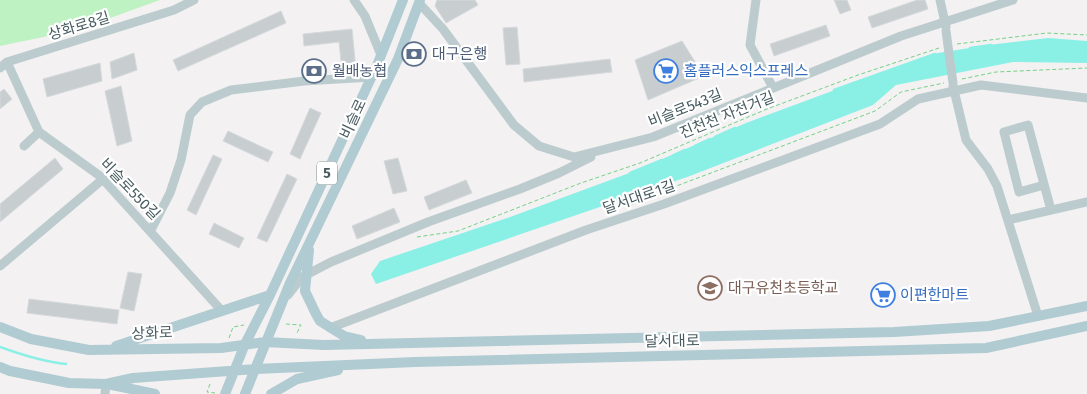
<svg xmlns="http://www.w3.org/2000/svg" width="1087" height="394" font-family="'Fira Sans','Noto Sans KR',sans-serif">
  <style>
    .green { fill: #bef2c2 }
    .water { fill: #8af0e5 }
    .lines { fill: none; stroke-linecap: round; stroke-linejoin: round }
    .stream { stroke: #8af0e5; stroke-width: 2.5 }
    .building { fill: #c8ced0; stroke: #d5d9dc }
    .path { stroke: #74d286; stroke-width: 1; stroke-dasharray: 4 2.5; stroke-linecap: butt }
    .minor { stroke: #bcccce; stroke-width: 9 }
    .major { stroke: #b0cbd1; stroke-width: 10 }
    .minor-bridge { stroke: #bcccce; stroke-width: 9 }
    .labels { text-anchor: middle; stroke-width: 4.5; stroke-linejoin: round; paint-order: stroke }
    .shield { fill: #fff; stroke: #7f8d90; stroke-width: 1 }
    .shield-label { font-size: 14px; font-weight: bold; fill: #485c60 }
    .street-label { font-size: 15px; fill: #485c60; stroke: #fff }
    .service-label { font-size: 15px; fill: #4e5e75; stroke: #fff; text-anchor: start }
    .shop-label { font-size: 15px; fill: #366cbe; stroke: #fff; text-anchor: start }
    .education-label { font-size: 15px; fill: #785e54; stroke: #fff; text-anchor: start }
  </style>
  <rect width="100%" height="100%" fill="#f3f1f2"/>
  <path class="green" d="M0 0H160L77 30 0 46Z"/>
  <path class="water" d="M1048 38 1087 41V63L1013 62 896 85 873 105 690 176 376 284 371 274 380 261 507 218 632 172 746 123 932 54 988 45Z"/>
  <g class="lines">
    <path class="stream" d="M970 48 991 45
      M834 90 935 54
      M715 137 735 128
      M695 146 710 139
      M672 156 685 150
      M630 173 662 160
      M0 347C22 355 43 362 66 364"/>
  </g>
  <path class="building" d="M437 0H475L478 5 446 23 435 6Z
    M834 0H847L851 10 840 14Z
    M917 0H925L928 9 872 28 868 17Z
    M281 11 286 23 178 71 173 60Z
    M826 25 830 36 774 56 770 44Z
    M517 27 520 64 506 65 503 28Z
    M352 29 356 70 342 71 339 42 304 46 303 34Z
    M682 41 704 76 648 100 635 60Z
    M134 53 137 70 112 79 110 62Z
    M610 59 612 72 524 82 523 69Z
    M100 63 102 81 47 97 43 79Z
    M121 86 132 141 117 146 105 91Z
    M4 89 12 99 0 109V92Z
    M310 108 321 113 300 159 290 154Z
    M228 131 273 152 268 162 223 141Z
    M213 155 222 159 196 215 187 210Z
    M55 158 63 169 0 222V204Z
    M398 158 407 191 393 194 384 161Z
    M287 174 297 179 267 242 257 238Z
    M466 180 472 193 429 210 424 197Z
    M394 208 400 222 357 239 352 226Z
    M214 223 244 238 239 248 209 234Z
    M128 272 142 274 134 311 120 308Z
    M29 299 119 310 117 324 27 313Z"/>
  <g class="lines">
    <path class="path" d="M957 44 1047 33 1087 35
      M962 79 996 72 1087 68
      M630 206 642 199 875 111 901 92 944 83
      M417 237 458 231 581 183 640 163 767 109 858 75 939 48
      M286 324 301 325 297 333
      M229 338 233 327 244 325
      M210 384 207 392 215 393"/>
    <path class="minor" d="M354 0 365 16 381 55
      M756 0 750 45 771 84
      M940 0 946 27
      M419 3 443 29 514 125 539 146 574 157 653 137 901 36 1013 0
      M7 62 39 132 100 176 222 311
      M0 68 7 62 174 10 194 0
      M953 86 966 140 988 169 997 186 1038 316
      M24 146 39 132
      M1044 185 1019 192 1004 132 1028 125 1051 210
      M1008 220 1087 202
      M151 230 170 193 181 160 190 115 202 102 231 90 304 81 372 77
      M0 266 103 179
      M288 295 302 277 331 262 428 222 520 189 559 173 591 157
      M330 328 586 230 664 204 880 124 918 99 981 85 1087 98
      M105 394 106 384"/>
    <path class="major" d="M309 250 305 291 316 314 320 321 344 336 361 340
      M0 327 31 339 89 350 221 348 265 342 324 345 894 332 989 326 1087 306
      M116 346 270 295
      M0 367 10 371 69 383 106 384 133 378 256 369 415 362 986 348 1087 326
      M112 385 155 394
      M225 394 245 344 270 295 378 63 403 0
      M245 394 290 283 398 59 420 0
      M271 394 297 379 338 370"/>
    <path class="minor-bridge" d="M946 31 953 83"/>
  </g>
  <defs>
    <g id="bank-ring" transform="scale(1.25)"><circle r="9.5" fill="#fff" stroke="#5c6f8a" stroke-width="1.5"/><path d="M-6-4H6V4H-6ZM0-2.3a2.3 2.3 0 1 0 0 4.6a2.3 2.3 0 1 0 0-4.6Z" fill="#5c6f8a"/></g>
    <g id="supermarket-ring" transform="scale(1.25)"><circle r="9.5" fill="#fff" stroke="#3f7fe0" stroke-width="1.5"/><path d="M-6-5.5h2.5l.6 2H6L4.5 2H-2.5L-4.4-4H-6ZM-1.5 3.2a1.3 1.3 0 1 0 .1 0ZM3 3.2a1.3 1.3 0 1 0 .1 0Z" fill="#3f7fe0"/></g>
    <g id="school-ring" transform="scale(1.25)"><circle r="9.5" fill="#fff" stroke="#8d6e63" stroke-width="1.5"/><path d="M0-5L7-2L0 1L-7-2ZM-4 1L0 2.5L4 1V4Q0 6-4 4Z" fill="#8d6e63"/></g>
  </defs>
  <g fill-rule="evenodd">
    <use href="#bank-ring" x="414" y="54"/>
    <use href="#bank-ring" x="314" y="71"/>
    <use href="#supermarket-ring" x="666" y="71"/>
    <use href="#school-ring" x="710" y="288"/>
    <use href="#supermarket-ring" x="883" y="295"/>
  </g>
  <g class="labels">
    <rect class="shield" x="317" y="161.5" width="20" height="23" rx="4"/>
    <g class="shield-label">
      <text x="327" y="178">5</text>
    </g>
    <g class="street-label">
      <text transform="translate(79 26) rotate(-17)" y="5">상화로8길</text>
      <text transform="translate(685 108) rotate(-22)" y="5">비슬로543길</text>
      <text transform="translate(727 115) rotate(-22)" y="5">진천천 자전거길</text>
      <text transform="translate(353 119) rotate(-65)" y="5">비슬로</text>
      <text transform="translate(130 189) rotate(46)" y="5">비슬로550길</text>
      <text transform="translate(639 197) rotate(-19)" y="5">달서대로1길</text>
      <text transform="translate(152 333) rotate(-2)" y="5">상화로</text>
      <text transform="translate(672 341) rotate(-1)" y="5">달서대로</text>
    </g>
    <g class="service-label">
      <text x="432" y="59">대구은행</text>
      <text x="332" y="76">월배농협</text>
    </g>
    <g class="shop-label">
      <text x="684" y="76">홈플러스익스프레스</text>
      <text x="900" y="300">이편한마트</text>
    </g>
    <g class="education-label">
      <text x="728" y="293">대구유천초등학교</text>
    </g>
  </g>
</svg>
